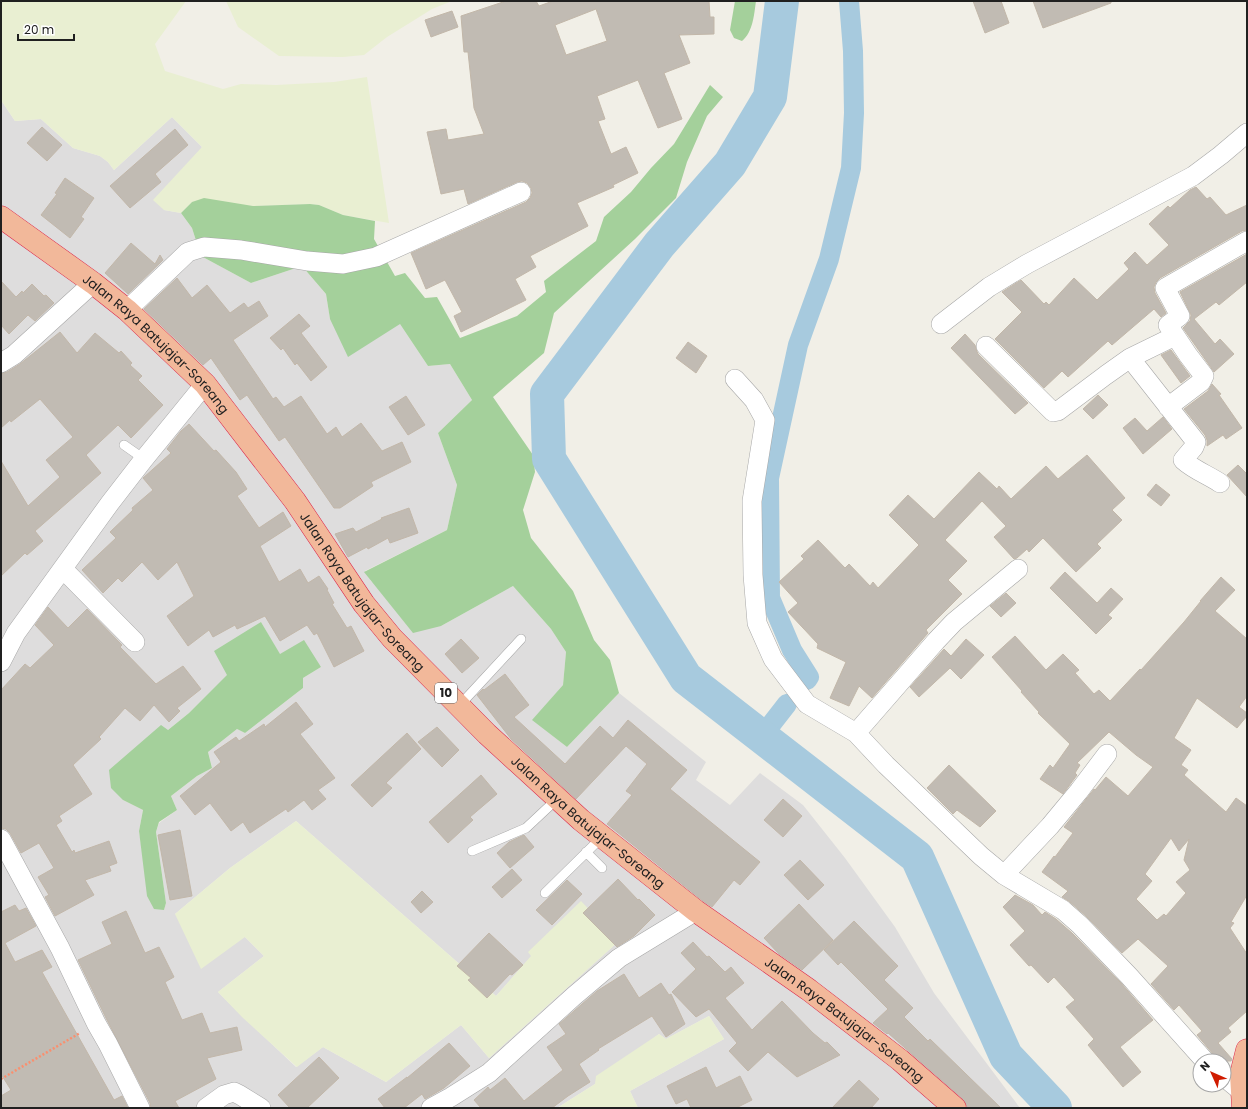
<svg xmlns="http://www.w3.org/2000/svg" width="1248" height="1109" font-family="Poppins,sans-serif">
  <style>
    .residential { fill: #dedddd; fill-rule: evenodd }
    .farmland { fill: #e9efd2 }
    .forest { fill: #a4d09b }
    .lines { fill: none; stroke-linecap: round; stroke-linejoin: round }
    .canal { stroke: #a7cade; stroke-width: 20 }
    .river { stroke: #a7cade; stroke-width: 34 }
    .building { fill: #c1bbb3; stroke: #c2b7a9; fill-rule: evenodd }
    .service-casing { stroke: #a7a7a7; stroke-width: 10 }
    .minor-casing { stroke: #a7a7a7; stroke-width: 20 }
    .trunk-casing { stroke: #dc274c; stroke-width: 23 }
    .path { stroke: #fa8f6e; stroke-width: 2.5; stroke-dasharray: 2 2; stroke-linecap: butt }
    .service { stroke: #fff; stroke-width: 9 }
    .minor { stroke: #fff; stroke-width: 19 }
    .trunk { stroke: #f2b89a; stroke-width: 22 }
    .labels { text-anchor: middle; stroke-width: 4; stroke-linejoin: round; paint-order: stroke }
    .shield { fill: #fff; stroke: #636363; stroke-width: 1 }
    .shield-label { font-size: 12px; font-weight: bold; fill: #202020 }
    .street-label { font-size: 13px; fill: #202020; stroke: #fff }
  </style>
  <rect width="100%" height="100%" fill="#f1efe7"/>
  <path class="residential" d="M1 100 15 121 41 119 73 148 100 156 108 162 114 170 172 117 202 147 164 210 181 213 192 228 201 256 251 283 302 266 326 294 330 319 400 324 428 366 450 364 472 400 438 433 457 485 447 530 365 571 371 581 441 626 513 586 551 629 566 652 563 685 533 720 567 747 619 693 706 762 696 780 730 805 760 773 803 805 845 858 895 927 934 993 1020 1108H638L630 1091 724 1039 709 1016 666 1039 659 1034 595 1084 557 1108H1ZM261 622 280 655 321 667 303 678V688L245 733 237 729 208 752 212 768 197 776 171 796 177 810 159 823 156 832 166 903 164 910 143 857 139 831 143 810 123 800 168 730 189 713 228 675ZM296 821 496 996 532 956 529 952 619 941 489 1058 461 1025 386 1082 323 1047 296 1067 242 1016 218 992 264 956 245 937 175 914 230 868Z"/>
  <path class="farmland" d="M1 1H186L155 44 165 71 223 89 241 84 276 85 334 82 367 77 389 223 343 215 319 205 310 204 253 206 192 202 181 213 164 210 153 200 202 147 172 117 114 170 108 162 100 156 73 148 41 119 15 121 1 100Z
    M226 1H452L432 9 408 24 387 37 364 55 343 57 279 56 238 27Z
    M296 821 496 996 531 956 528 952 581 901 619 941 489 1058 461 1025 386 1082 323 1047 297 1067 242 1017 218 992 264 956 245 937 201 969 175 914 230 868Z
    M709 1016 724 1039 630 1091 638 1108H557L595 1084 596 1076 659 1034 666 1039Z"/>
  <path class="forest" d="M735 1H756C754 15 753 32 742 41L734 38 730 30Z
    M710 85 723 97 707 116 687 162 676 198 635 239 554 313 544 353 493 397 533 455 535 472 523 510 531 538 573 591 594 640 610 660 619 693 567 747 532 720 563 685 566 652 551 629 513 586 441 626 413 633 364 572 447 530 457 485 438 433 472 400 450 364 428 366 400 324 348 357 330 319 326 294 302 266 251 283 201 256 192 228 181 213 192 202 204 198 253 206 310 204 319 205 343 215 375 221 374 239 395 276 405 273 425 298 437 297 460 338 517 316 546 292 544 281 596 241 604 217 631 192 651 168 674 144Z
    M261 622 280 654 304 640 321 667 303 678V688L245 733 237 729 208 752 212 768 197 776 171 796 177 810 159 822 156 832 166 903 164 910 154 909 147 896 139 831 143 810 123 800 111 788 109 770 161 725 168 730 189 713 227 675 214 651Z"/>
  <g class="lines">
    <path class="canal" d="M807 680 809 677 792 650 770 598 769 478 798 345 829 259 851 168 854 113 853 51 849 1
      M762 736 787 704"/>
    <path class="river" d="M782 1 770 97 730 164 659 245 547 394 549 459 686 678 917 857 1006 1056 1055 1108"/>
  </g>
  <path class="building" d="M506 1H536L539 6 553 1H709L710 17H714V34L679 35 690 63 664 73 682 119 658 128 638 80 597 96 605 119 598 121 611 154 626 147 638 173 613 185 614 187 577 203 588 226 530 256 536 267 515 279 526 300 461 332 454 316 462 312 445 280 426 289 411 253 526 202 530 198 532 193 531 188 527 183 522 181 517 182 468 204 464 189 441 194 427 132 446 129 448 140 484 134 474 108 468 52H464L461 16ZM596 9 607 41 566 55 555 25Z
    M973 1H1001L1009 23 985 33Z
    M1033 1H1111V3L1043 28Z
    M452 11 458 27 431 37 425 20Z
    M42 127 62 145 47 161 27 143Z
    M175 129 188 145 155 174 161 182 130 208 110 186Z
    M65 178 94 198 81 217 84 219 70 238 41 215 57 194 55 193Z
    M1196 187 1207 199 1210 197 1226 215 1247 205V230L1242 231 1160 278 1156 282 1154 287 1155 293 1166 313 1161 317 1154 309 1112 345 1108 341 1068 377 1062 371 1044 388 995 339 1022 312 1002 292 1021 280 1044 304 1046 302 1049 305 1074 278 1097 300 1129 269 1124 263 1135 252 1147 265 1169 245 1149 224 1168 206 1170 208 1190 190Z
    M131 243 155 264 160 255 163 260 128 294 105 273Z
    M1247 254V282L1219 305 1216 302 1194 319 1215 344 1220 339 1234 354 1214 372 1183 328 1190 321 1191 315 1180 292Z
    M177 278 192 298 207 285 230 313 244 303 248 308 259 301 268 316 233 340 273 399 276 397 284 407 301 396 327 434 336 427 342 437 361 423 382 451 402 442 411 462 371 482 373 486 340 508H334L285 437 279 441 247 395 240 400 211 358 203 365 144 309Z
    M1 281 16 297 22 291 23 293 32 284 44 296 46 295 54 303 35 321 28 315 9 334 1 325Z
    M299 314 310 326 301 333 327 367 311 381 297 363 295 365 283 348 281 350 270 338Z
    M60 332 77 353 95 333 119 353 121 351 132 363 130 365 142 376 138 380 163 405 131 438 118 425 86 455 101 473 35 531 43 541 27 555 25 553 1 576V461L28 506 60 477 46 460 73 437 40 399 11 422 10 420 1 428V374L7 372 20 364Z
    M965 334 975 345 976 349 978 354 1028 403 1015 414 951 348Z
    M688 342 707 356 696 373 676 358Z
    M1171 350 1190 376 1181 383 1161 355Z
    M1212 384 1221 394 1219 395 1242 428 1226 439 1223 435 1207 446V440L1205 435 1184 409 1208 391Z
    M1098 395 1108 405 1093 419 1083 409Z
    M406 396 425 425 408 435 389 407Z
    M1163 417 1172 429 1143 454 1123 428 1135 418 1147 431Z
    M189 424 214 451 216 450 236 472 247 489 237 496 259 528 283 512 291 526 260 546 279 582 300 569 308 583 319 576 328 589 327 590 334 603 332 604 347 628 351 626 364 651 334 667 317 633 314 635 307 625 280 641 265 616 237 629 235 625 213 637 209 630 188 646 167 616 194 596 177 562 158 580 142 562 122 582 118 578 103 593 82 570 116 538 110 532 133 510 132 508 153 490 143 478 171 453 167 449 181 431Z
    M1087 455 1125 498 1112 510 1122 520 1097 544 1101 548 1076 572 1043 538 1029 552 1027 549 1017 558 1014 559 994 537 1006 526 982 501 945 540 967 561 948 580 962 594 926 630 928 633 872 698 859 686 849 706 830 698 846 662 817 648 818 644 788 612 798 603 779 582 804 559 801 556 818 540 845 568 849 564 870 586 873 582 878 588 919 545 889 515 908 495 934 519 979 472 997 489 999 486 1011 499 1046 466 1058 479Z
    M1238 465 1247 474V497L1227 475Z
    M1156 484 1170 495 1161 506 1147 495Z
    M409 508 418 533 390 543 388 538 368 549 367 547 348 557 335 534 353 528 356 532 382 519 381 518Z
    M1065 572 1097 603 1111 588 1123 599 1108 615 1112 618 1096 634 1050 588Z
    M1221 577 1235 590 1215 611 1247 639V696L1239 707 1247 713V716L1237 728 1197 698 1174 738 1191 750 1181 765 1188 770 1184 775 1226 812 1236 798 1247 806V895L1231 922 1234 923 1230 928 1247 954V1011L1228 1028 1231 1032 1218 1043 1232 1059 1231 1061H1216L1213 1054 1197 1035 1202 1031 1179 1005 1174 1010 1151 984 1168 966 1138 939 1122 953 1087 917 1070 902 1062 897 1068 891 1042 872 1054 856 1055 857 1073 833 1064 827 1094 789 1095 790 1106 777 1128 796 1153 767 1136 755 1109 732 1077 763 1080 765 1075 773 1077 775 1063 794 1040 779 1050 765 1053 768 1070 744 1038 713 1039 712 1021 692 1022 691 992 657 1015 636 1046 670 1063 654 1079 670 1075 673 1094 694 1099 690 1110 701 1140 669 1141 670 1184 622 1201 601H1200ZM1171 838 1179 851 1189 839 1184 860 1190 870 1176 882 1186 893 1166 916 1164 914 1157 920 1136 899 1152 881 1145 874Z
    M1006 593 1016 603 1001 617 990 606Z
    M48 607 68 628 87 609 122 645 120 647 156 684 183 666 201 689 177 708 180 711 169 722 154 705 140 721 125 708 99 737 101 739 73 765 92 794 59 816 62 821 56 825 72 852 74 850 75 853 109 841 117 863 109 866 111 871 85 880 94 895 55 916 45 897 49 895 38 877 54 868 39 843 21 853 10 833 6 829 1 828V690L25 664 30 668 54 645 35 625Z
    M461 639 479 658 462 673 445 654Z
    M966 639 984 655 961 679 950 668 919 697 910 687 944 649 951 656Z
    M505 674 529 705 514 717 565 764 600 726 613 738 628 720 687 770 670 789 760 862 740 885 734 880 712 907 703 901 607 824 632 795 626 791 647 764 626 746 576 799 511 739 477 695 483 689 484 690Z
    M296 702 313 724 300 734 335 778 318 790 326 799 312 810 304 800 288 812 286 809 250 833 243 822 231 831 210 803 195 815 180 796 221 762 214 752 236 737 239 741 264 724 265 727Z
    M437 727 459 750 442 767 418 742Z
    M407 733 421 749 386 783 392 788 372 807 351 785Z
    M949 765 996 811 980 827 957 810 953 814 927 788Z
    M481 775 497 794 470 817 473 820 448 843 429 822Z
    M783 799 802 816 783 837 764 820Z
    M180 830 192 896 170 900 158 835Z
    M524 835 534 847 510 868 497 853 509 842Z
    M800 860 824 885 808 900 784 875Z
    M512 869 522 880 502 898 492 887Z
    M618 879 638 900 639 899 655 915 634 936 617 947 583 913Z
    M567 880 582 894 552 925 536 910Z
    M422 891 433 902 421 913 411 902Z
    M1015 895 1033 905 1042 915 1045 912 1056 919 1072 933 1121 983 1153 1020 1120 1047 1141 1072 1123 1087 1088 1045 1094 1039 1066 1007 1075 1000 1054 977 1048 983 1031 965 1029 966 1010 945 1025 931 1003 907Z
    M799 904 833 940 802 970 779 954 764 938Z
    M15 905 19 911 26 908 36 926 5 943 15 962 42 950 52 967 42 972 114 1100 122 1096 128 1108H1V1096L11 1090 1 1074V912Z
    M126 911 145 953 159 947 174 977 165 982 182 1020 202 1013 210 1033 237 1027 242 1050 207 1058 216 1079 175 1101 179 1108H151L150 1103 106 1018 78 960 112 944 102 922Z
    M854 921 898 966 884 980 913 1008 904 1017 928 1041 930 1039 1001 1108H968L963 1099 888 1033 887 1034 873 1023 888 1009 841 962 838 965 824 950Z
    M489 933 523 965 512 975 510 974 487 998 468 980 471 978 457 966Z
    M693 942 707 957 709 956 725 972 731 967 744 983 725 998 752 1030 782 1001 813 1033 825 1043 827 1042 840 1055 797 1077 768 1052 748 1071 729 1051 737 1043 709 1009 696 1017 672 992 696 969 681 953Z
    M624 974 639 998 661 983 669 995 671 994 685 1024 666 1037 652 1016 598 1049 599 1050 579 1064 590 1082 568 1096 552 1108H481L474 1100 488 1087 490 1090 505 1078 524 1101 563 1070 547 1047 566 1034 559 1024 597 991Z
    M449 1043 470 1066 444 1088 425 1099 422 1094 404 1108H385L378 1099 407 1077V1078Z
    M319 1057 339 1078 307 1108H290L278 1095Z
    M706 1067 716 1088 740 1076 752 1100 736 1108H691L687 1099 676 1104 667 1086Z
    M859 1080 879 1099 871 1108H832Z"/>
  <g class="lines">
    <g class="service-casing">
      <path id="service" d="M124 445 144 459
        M459 706 521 639
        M472 851 526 828 557 799
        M586 852 602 868
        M545 893 602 837"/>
    </g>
    <g class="minor-casing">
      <path id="minor" d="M127 310 188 252 204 247 241 250 307 261 343 264 376 257 521 192
        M941 324 989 287 1027 264 1193 176 1221 155 1247 133
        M1175 336 1130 358 1196 442 1194 447 1183 460C1194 470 1208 475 1220 483
        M986 346 1053 412 1058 411 1106 375 1130 358
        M1 363 14 355 93 283
        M735 379 754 400 765 420 752 501 753 575 757 623 773 659 807 704 856 733
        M1168 407 1201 382 1204 376 1188 355 1168 325 1180 316 1165 288 1247 241
        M63 569 135 642
        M1018 569 954 622 936 641 856 733 886 765 981 856 1004 875 1063 910 1080 925 1129 976 1205 1061
        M1 662 16 633 110 503 144 459 205 384
        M1 839 60 948 96 1023 108 1044 140 1108
        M1004 875 1050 826 1079 791 1107 754
        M1224 1077 1241 1091
        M206 1108 224 1095 234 1092 240 1095 261 1108
        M431 1108 451 1097 489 1073 574 996 619 958 696 911"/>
    </g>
    <g class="trunk-casing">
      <g id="trunk">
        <path id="s1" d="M1 217 93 283 127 310 205 384 295 501 364 604 392 638 487 734 581 820 696 911 809 990 900 1060 955 1108"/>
        <path d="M1243 1108 1241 1074 1247 1050"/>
      </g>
    </g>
    <path class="path" d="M1 1079 80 1033"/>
    <use href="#service" class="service"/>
    <use href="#minor" class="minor"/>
    <use href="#trunk" class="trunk"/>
  </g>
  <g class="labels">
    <rect class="shield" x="435" y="683" width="22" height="20" rx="3"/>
    <g class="shield-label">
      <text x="446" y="697">10</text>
    </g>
    <g class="street-label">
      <text dy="5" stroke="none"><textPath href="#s1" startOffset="201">Jalan Raya Batujajar-Soreang</textPath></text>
      <text dy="5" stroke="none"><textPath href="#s1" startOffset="525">Jalan Raya Batujajar-Soreang</textPath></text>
      <text dy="5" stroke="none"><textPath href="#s1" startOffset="849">Jalan Raya Batujajar-Soreang</textPath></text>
      <text dy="5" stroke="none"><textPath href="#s1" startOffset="1173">Jalan Raya Batujajar-Soreang</textPath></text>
    </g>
  </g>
  <rect width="1248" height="1109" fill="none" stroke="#202020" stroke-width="4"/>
  <g transform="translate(1212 1073) rotate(315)"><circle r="19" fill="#ffffff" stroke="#a6a6a6"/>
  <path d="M0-3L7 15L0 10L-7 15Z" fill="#d01c00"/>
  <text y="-6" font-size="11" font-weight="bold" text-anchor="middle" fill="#202020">N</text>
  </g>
  <path d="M18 34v6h56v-6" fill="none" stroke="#202020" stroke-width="2"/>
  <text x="24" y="34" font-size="12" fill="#202020" stroke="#ffffff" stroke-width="3" paint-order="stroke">20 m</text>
</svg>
